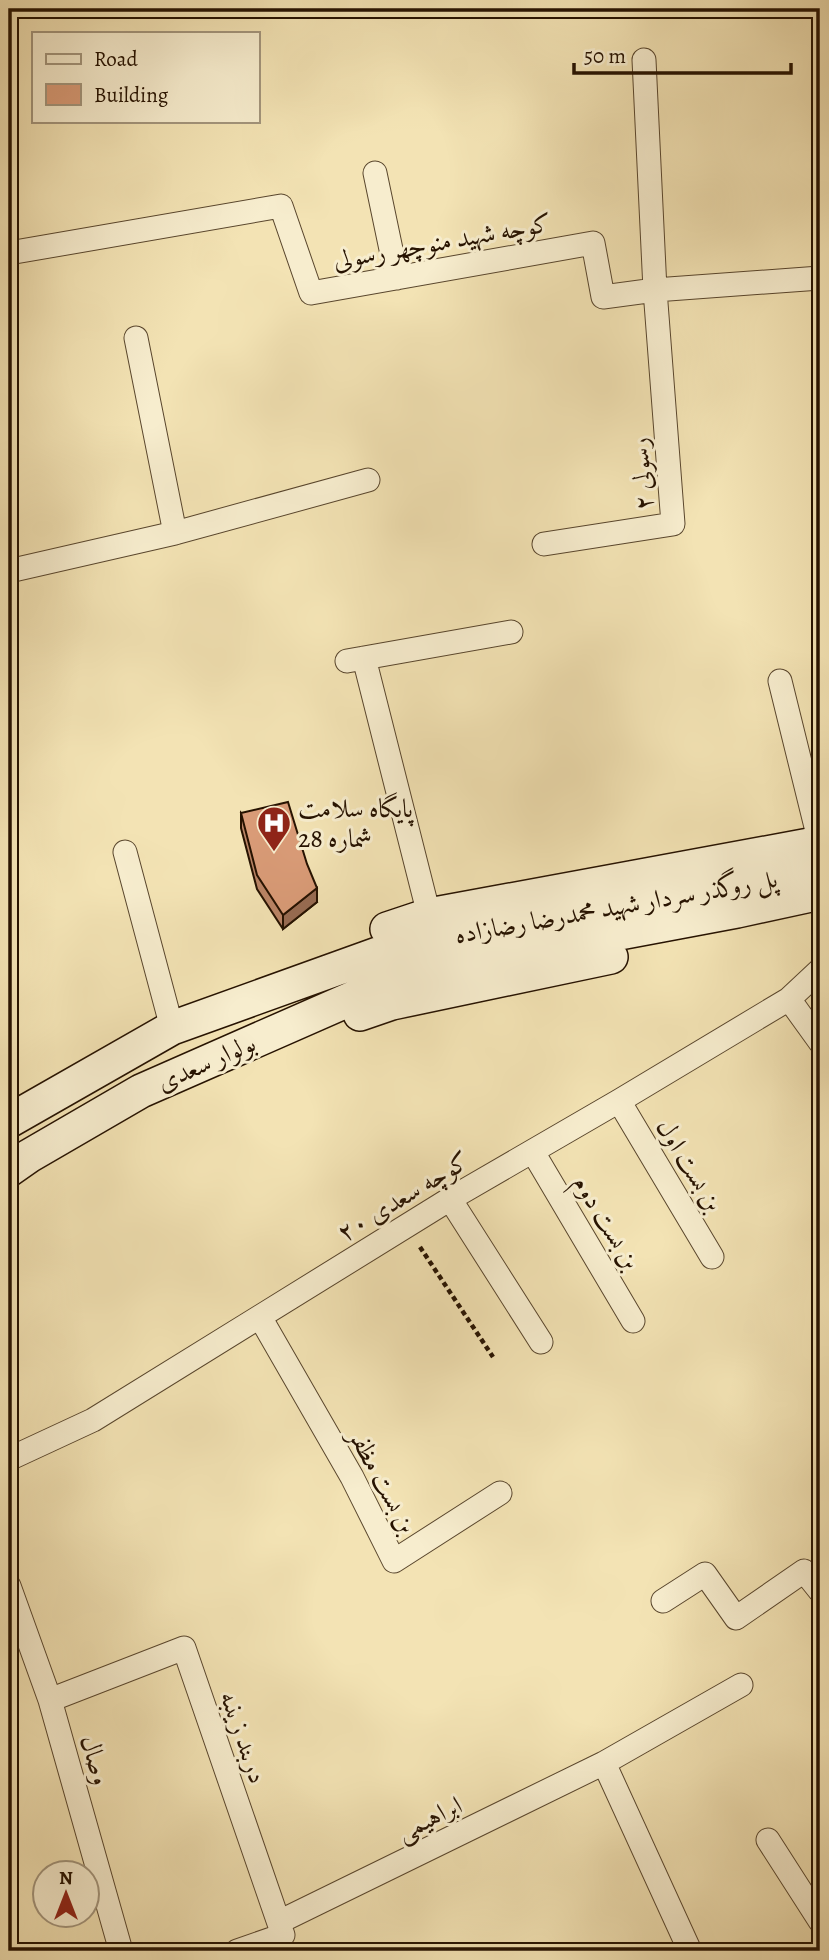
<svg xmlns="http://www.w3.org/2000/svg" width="829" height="1960" font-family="Alegreya,Amiri,serif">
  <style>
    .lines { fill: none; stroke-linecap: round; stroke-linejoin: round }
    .street-casing { stroke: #59462d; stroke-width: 25 }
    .secondary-casing { stroke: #261200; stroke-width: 36 }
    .path { stroke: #261200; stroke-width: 4.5; stroke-dasharray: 5 3.5; stroke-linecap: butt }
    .street { stroke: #f7edce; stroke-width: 23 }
    .secondary { stroke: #f7edce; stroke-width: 33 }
    .wall { fill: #bb8566; stroke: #261200; stroke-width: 2 }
    .shaded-wall { fill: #986c53; stroke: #261200; stroke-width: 2 }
    .building { fill: #d99b77; stroke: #261200; stroke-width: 2 }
    .labels { text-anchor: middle; stroke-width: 6; stroke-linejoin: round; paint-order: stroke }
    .street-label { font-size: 26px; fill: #261200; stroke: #f7edce }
    .poi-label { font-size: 26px; fill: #261200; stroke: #f7edce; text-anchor: start }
  </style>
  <rect width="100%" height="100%" fill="#f3e3b4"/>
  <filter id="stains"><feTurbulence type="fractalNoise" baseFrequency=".00286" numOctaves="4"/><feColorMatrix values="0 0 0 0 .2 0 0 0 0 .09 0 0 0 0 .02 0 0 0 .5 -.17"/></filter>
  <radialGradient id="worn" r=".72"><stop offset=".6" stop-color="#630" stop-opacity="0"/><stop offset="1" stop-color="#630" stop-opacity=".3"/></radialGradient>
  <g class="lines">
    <g class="street-casing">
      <path id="street" d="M375 173 397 278
        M9 253 281 206 311 293 593 243 603 297 655 290 820 278
        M136 338 175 533
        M544 544 673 524 655 290 644 60
        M9 571 175 533 368 480
        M364 658 429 915
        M347 661 511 632
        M780 681 820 843
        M125 852 172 1028
        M789 999 820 1042
        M619 1101 712 1257
        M533 1152 633 1321
        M450 1199 541 1342
        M260 1317 352 1477 394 1561 500 1493
        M9 1459 93 1420 450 1199 619 1101 789 999 820 970
        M9 1586 50 1700 121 1951
        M663 1601 705 1574 736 1618 804 1571 820 1591
        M50 1700 184 1648 283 1935 237 1951
        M604 1763 741 1685
        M768 1840 820 1921
        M279 1922 604 1763 690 1951"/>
    </g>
    <g class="secondary-casing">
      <path id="secondary" d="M387 929 429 915 820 843
        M360 1014 392 1003 611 957
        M9 1121 172 1028 411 942 820 868
        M9 1170 29 1156 141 1091 412 972 737 911 820 893"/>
    </g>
    <path class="path" d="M420 1247 493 1357"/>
    <use href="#street" class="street"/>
    <use href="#secondary" class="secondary"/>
  </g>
  <path class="wall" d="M241 813 317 902 283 929 257 889 241 828Z"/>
  <path class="shaded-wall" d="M317 888V902L283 929V915Z"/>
  <path class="building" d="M288 802 307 864 317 888 283 915 257 875 241 813Z"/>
  <defs>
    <g id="hospital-pin" transform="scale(1.75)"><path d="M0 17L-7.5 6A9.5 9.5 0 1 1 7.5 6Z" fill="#8f2418" stroke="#f7edce"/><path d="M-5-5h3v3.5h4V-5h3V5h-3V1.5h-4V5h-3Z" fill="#fff"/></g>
  </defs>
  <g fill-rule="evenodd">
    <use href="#hospital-pin" x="274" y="823"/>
  </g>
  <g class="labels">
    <g class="street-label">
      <text transform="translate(442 241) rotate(-10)" y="9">کوچه شهید منوچهر رسولی</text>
      <text transform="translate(641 474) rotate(-94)" y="9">رسولی ۲</text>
      <text transform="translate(616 906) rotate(-10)" y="9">پل روگذر سردار شهید محمدرضا رضازاده</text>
      <text transform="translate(206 1062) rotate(-24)" y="9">بولوار سعدی</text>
      <text transform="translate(690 1165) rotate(59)" y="9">بن بست اول</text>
      <text transform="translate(403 1196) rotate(-31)" y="9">کوچه سعدی ۲۰</text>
      <text transform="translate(607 1222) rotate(59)" y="9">بن بست دوم</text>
      <text transform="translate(383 1481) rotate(62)" y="9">بن بست مظفر</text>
      <text transform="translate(244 1737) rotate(71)" y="9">دربند زینبه</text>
      <text transform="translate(96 1760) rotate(74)" y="9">وصال</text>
      <text transform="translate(429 1818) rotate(-26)" y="9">ابراهیمی</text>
    </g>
    <g class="poi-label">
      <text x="298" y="817">پایگاه سلامت<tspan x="298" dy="30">شماره 28</tspan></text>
    </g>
  </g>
  <rect width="829" height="1960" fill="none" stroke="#f3e3b4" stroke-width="35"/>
  <rect x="10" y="10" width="808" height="1939" fill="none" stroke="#261200" stroke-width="3.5"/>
  <rect x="18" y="18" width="794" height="1925" fill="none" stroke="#261200" stroke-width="2"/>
  <rect x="32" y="32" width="228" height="91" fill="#f7edce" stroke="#a3957c" stroke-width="2"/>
  <rect x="46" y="54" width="35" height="10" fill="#f7edce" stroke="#a3957c" stroke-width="2"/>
  <text x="94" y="66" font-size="21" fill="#261200">Road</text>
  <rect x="46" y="84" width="35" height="21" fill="#d99b77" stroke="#a3957c" stroke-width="2"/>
  <text x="94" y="102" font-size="21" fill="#261200">Building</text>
  <g transform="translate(66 1894)"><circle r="33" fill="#f7edce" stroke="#a3957c" stroke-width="2"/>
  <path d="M0-5L12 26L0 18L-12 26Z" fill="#8f2418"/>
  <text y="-10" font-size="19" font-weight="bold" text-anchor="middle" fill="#261200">N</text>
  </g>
  <path d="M574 63v10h217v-10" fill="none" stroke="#261200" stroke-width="3.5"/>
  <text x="584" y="63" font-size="21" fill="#261200" stroke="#f7edce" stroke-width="5" paint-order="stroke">50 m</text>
  <rect width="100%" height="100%" filter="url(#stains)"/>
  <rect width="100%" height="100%" fill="url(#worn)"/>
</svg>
